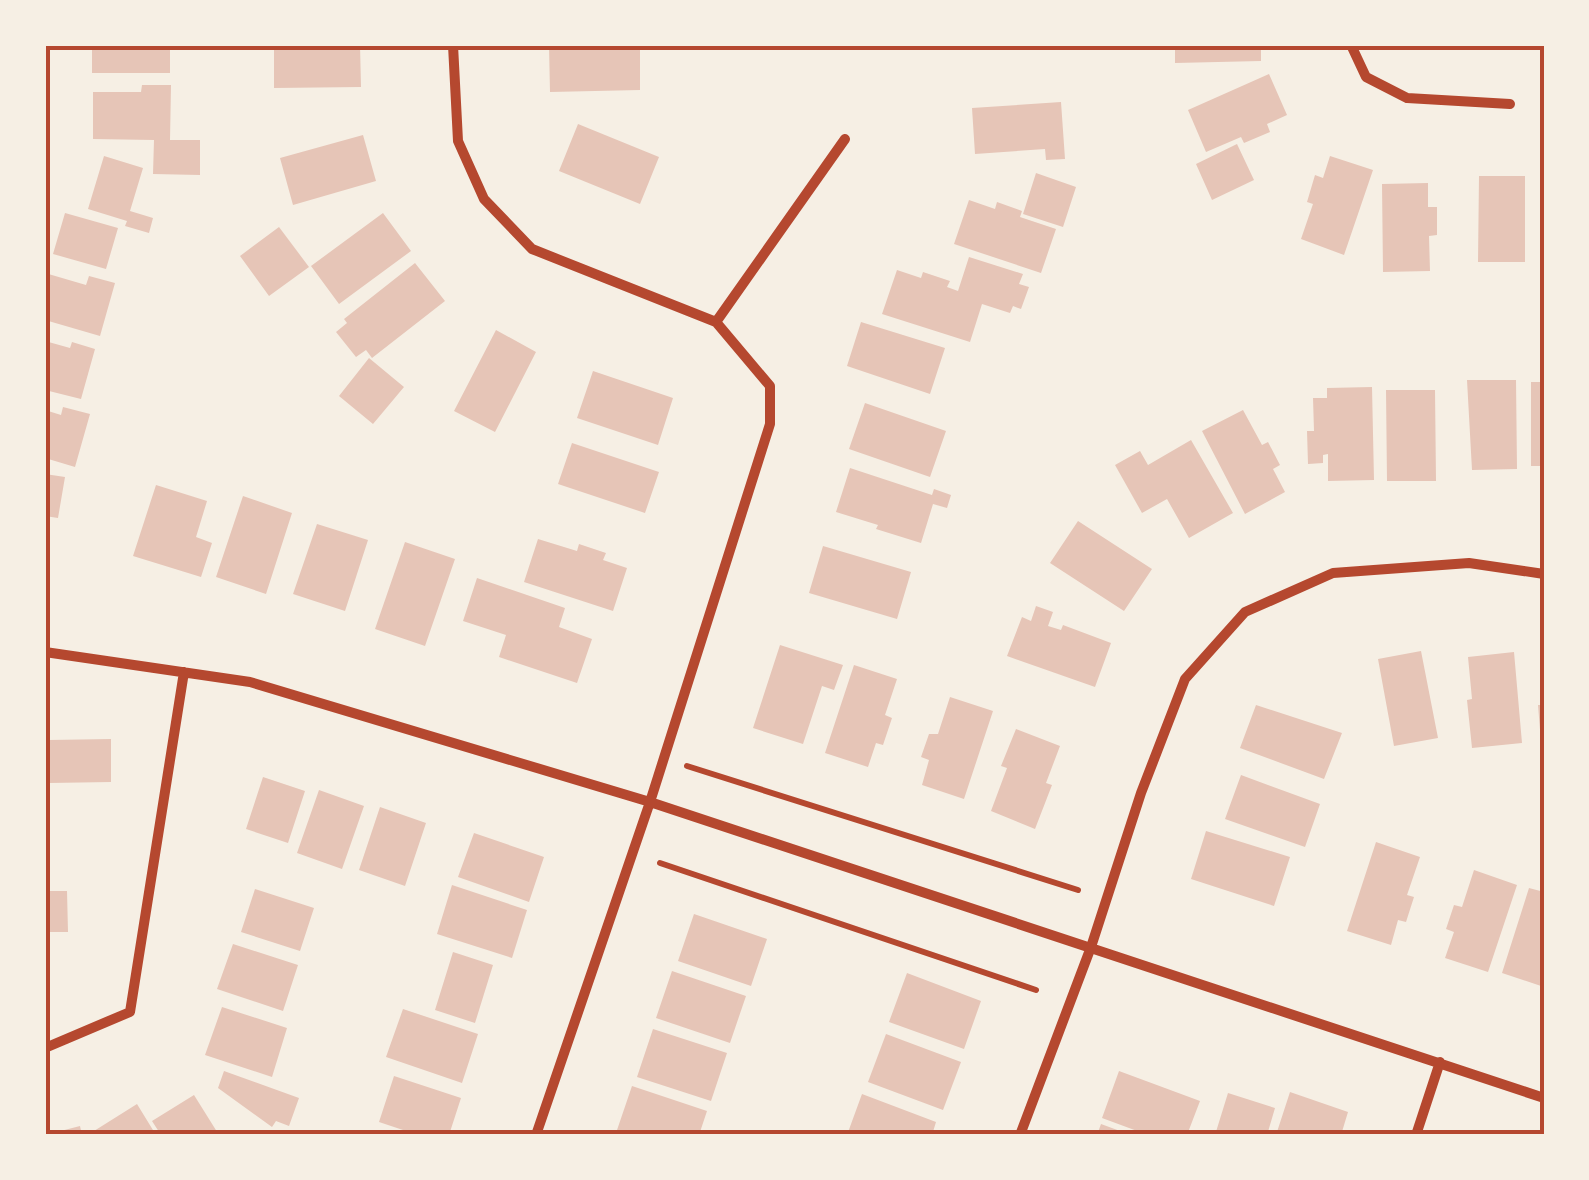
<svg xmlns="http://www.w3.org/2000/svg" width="1589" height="1180" font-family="'DejaVu Sans',sans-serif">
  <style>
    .building { fill: #e6c5b7 }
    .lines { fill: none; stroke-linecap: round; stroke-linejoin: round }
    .path { stroke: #b5482f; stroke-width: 6 }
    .minor { stroke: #b5482f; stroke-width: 10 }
    .neatline { fill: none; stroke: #b5482f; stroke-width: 4 }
  </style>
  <rect width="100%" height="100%" fill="#f6efe4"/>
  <path class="building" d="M92 45H170V73H92Z
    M274 45H360L361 87 274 88Z
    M549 45H640V90L550 92Z
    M1175 45H1261V61L1175 63Z
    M1269 74 1287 115 1267 124 1270 132 1244 143 1241 137 1206 152 1188 110Z
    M142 85H171L170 140H200V175L153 174 154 140 93 139V92H141Z
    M1061 102 1065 159 1046 160 1045 149 975 154 972 108Z
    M578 124 659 157 640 204 559 171Z
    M363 135 376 181 293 205 280 158Z
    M1237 144 1254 180 1212 200 1196 164Z
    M104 156 143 168 130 211 153 218 149 233 125 226 127 221 88 209Z
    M1330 156 1373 170 1344 255 1301 239 1313 204 1307 202 1315 175 1323 178Z
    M1036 173 1076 187 1063 227 1023 214Z
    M1479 176H1525V262H1478Z
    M1428 183V207H1437V235L1429 236 1430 271 1383 272 1382 184Z
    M969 200 995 209 997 202 1022 211 1020 217 1056 229 1041 273 954 244Z
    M65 213 118 228 106 269 53 254Z
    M383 213 411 251 339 304 311 266Z
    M279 227 309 267 269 296 240 256Z
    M969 257 1023 274 1019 284 1029 287 1021 309 1013 306 1010 313 982 304 970 342 882 314 897 270 921 278 923 272 950 281 947 287 958 291Z
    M415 263 445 301 372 358 366 350 356 357 336 332 347 323 344 319Z
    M45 273 86 285 89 276 115 283 100 336 45 320Z
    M861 322 945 348 930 394 847 366Z
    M496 330 536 352 495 432 454 411Z
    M45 341 70 348 72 342 95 349 81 399 45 390Z
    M369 358 404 387 373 424 339 396Z
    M593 371 673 398 658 445 577 418Z
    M1467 380H1516L1517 469 1472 470Z
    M1531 382H1544V466H1531Z
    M1372 387 1374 480 1328 481V454L1323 455V463L1308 464 1307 431H1314L1313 398H1327V388Z
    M1386 390H1435L1436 481H1387Z
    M865 403 946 431 930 477 849 449Z
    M63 407 90 414 75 467 45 458V410L61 415Z
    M1243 410 1262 445 1268 442 1280 465 1273 469 1285 492 1245 514 1202 431Z
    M1191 440 1233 513 1189 538 1167 499 1142 513 1115 465 1140 451 1148 465Z
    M572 443 659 472 645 513 558 484Z
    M850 468 932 495 934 489 951 495 947 508 933 504 921 543 876 529 878 525 836 512Z
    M45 474 65 477 58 518 45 516Z
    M156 485 207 501 196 537 212 543 201 577 133 556Z
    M243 496 292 513 266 594 216 577Z
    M1078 521 1152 569 1124 611 1050 563Z
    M45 522H49L50 565 45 566Z
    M317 524 368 540 345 611 293 594Z
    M538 539 577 551 579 544 606 553 603 560 627 568 613 611 524 582Z
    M405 542 455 559 425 646 375 629Z
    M823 546 911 572 897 619 809 593Z
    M477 578 565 608 559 627 592 639 577 683 499 657 506 635 463 621Z
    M1036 606 1053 612 1048 626 1061 630 1063 625 1111 643 1095 687 1007 656 1022 617 1031 621Z
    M780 645 843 665 834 690 822 686 803 744 753 728Z
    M1421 651 1438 738 1394 746 1378 659Z
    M1514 652 1522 743 1472 748 1467 700 1472 699 1468 657Z
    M854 665 897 679 885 715 892 718 883 745 876 743 868 767 825 753Z
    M950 697 993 711 964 799 922 785 929 760 921 757 929 734H938Z
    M1256 705 1342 733 1324 779 1240 748Z
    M1538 705H1544V742H1541Z
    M1016 729 1060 746 1046 783 1052 785 1035 829 991 811 1007 768 1001 766Z
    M111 739V782L49 783V740Z
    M1241 775 1320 804 1305 847 1225 819Z
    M263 777 305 791 288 843 246 829Z
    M319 790 364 806 342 869 297 853Z
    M380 807 426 823 405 886 359 870Z
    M1206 831 1290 857 1274 906 1191 879Z
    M474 833 544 857 529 902 458 877Z
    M1376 842 1420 857 1407 895 1414 897 1406 922 1398 920 1391 945 1347 931Z
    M1474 870 1517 885 1488 972 1445 958 1454 932 1446 929 1454 905 1462 907Z
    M452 885 527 910 512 958 437 934Z
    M1529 888 1544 892V987L1502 973Z
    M255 889 314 908 300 951 241 932Z
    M45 891H67L68 932H45Z
    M694 914 767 939 751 986 678 961Z
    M233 944 298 965 283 1011 217 989Z
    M453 952 493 965 475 1023 435 1010Z
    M672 971 746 996 730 1043 656 1018Z
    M907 973 981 1001 964 1049 889 1022Z
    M222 1007 287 1028 272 1077 205 1055Z
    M403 1009 478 1034 462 1083 386 1057Z
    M653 1029 727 1053 711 1101 637 1077Z
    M886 1034 961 1062 943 1110 868 1082Z
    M224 1071 299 1098 289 1126 276 1121 272 1127 218 1088Z
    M1119 1071 1200 1101 1187 1135H1148L1102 1118Z
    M394 1076 461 1098 449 1135H418L379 1122Z
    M632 1086 707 1111 699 1135 616 1133Z
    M1290 1092 1348 1112 1341 1135H1276Z
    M1228 1093 1275 1108 1267 1135H1215Z
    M862 1094 936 1122 932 1135H847Z
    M194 1095 219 1135H161L152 1121Z
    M137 1104 156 1135H96L94 1131Z
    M1101 1124 1131 1135H1097Z
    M80 1126 82 1135H49V1134Z"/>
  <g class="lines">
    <path class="path" d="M687 766 1078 890
      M660 863 1036 990"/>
    <path class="minor" d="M453 45 458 141 484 199 532 249 716 322 770 386V424L650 802 536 1135
      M1351 45 1366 77 1407 98 1510 104
      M716 322 845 139
      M45 652 250 682 650 802 1544 1098
      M45 1048 130 1012 184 672
      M1020 1135 1091 947 1141 793 1185 679 1245 612 1333 573 1469 563 1544 574
      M1416 1135 1440 1062"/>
  </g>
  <rect width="1589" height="1180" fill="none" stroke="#f6efe4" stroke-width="95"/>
  <rect x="48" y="48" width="1494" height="1084" class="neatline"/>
</svg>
